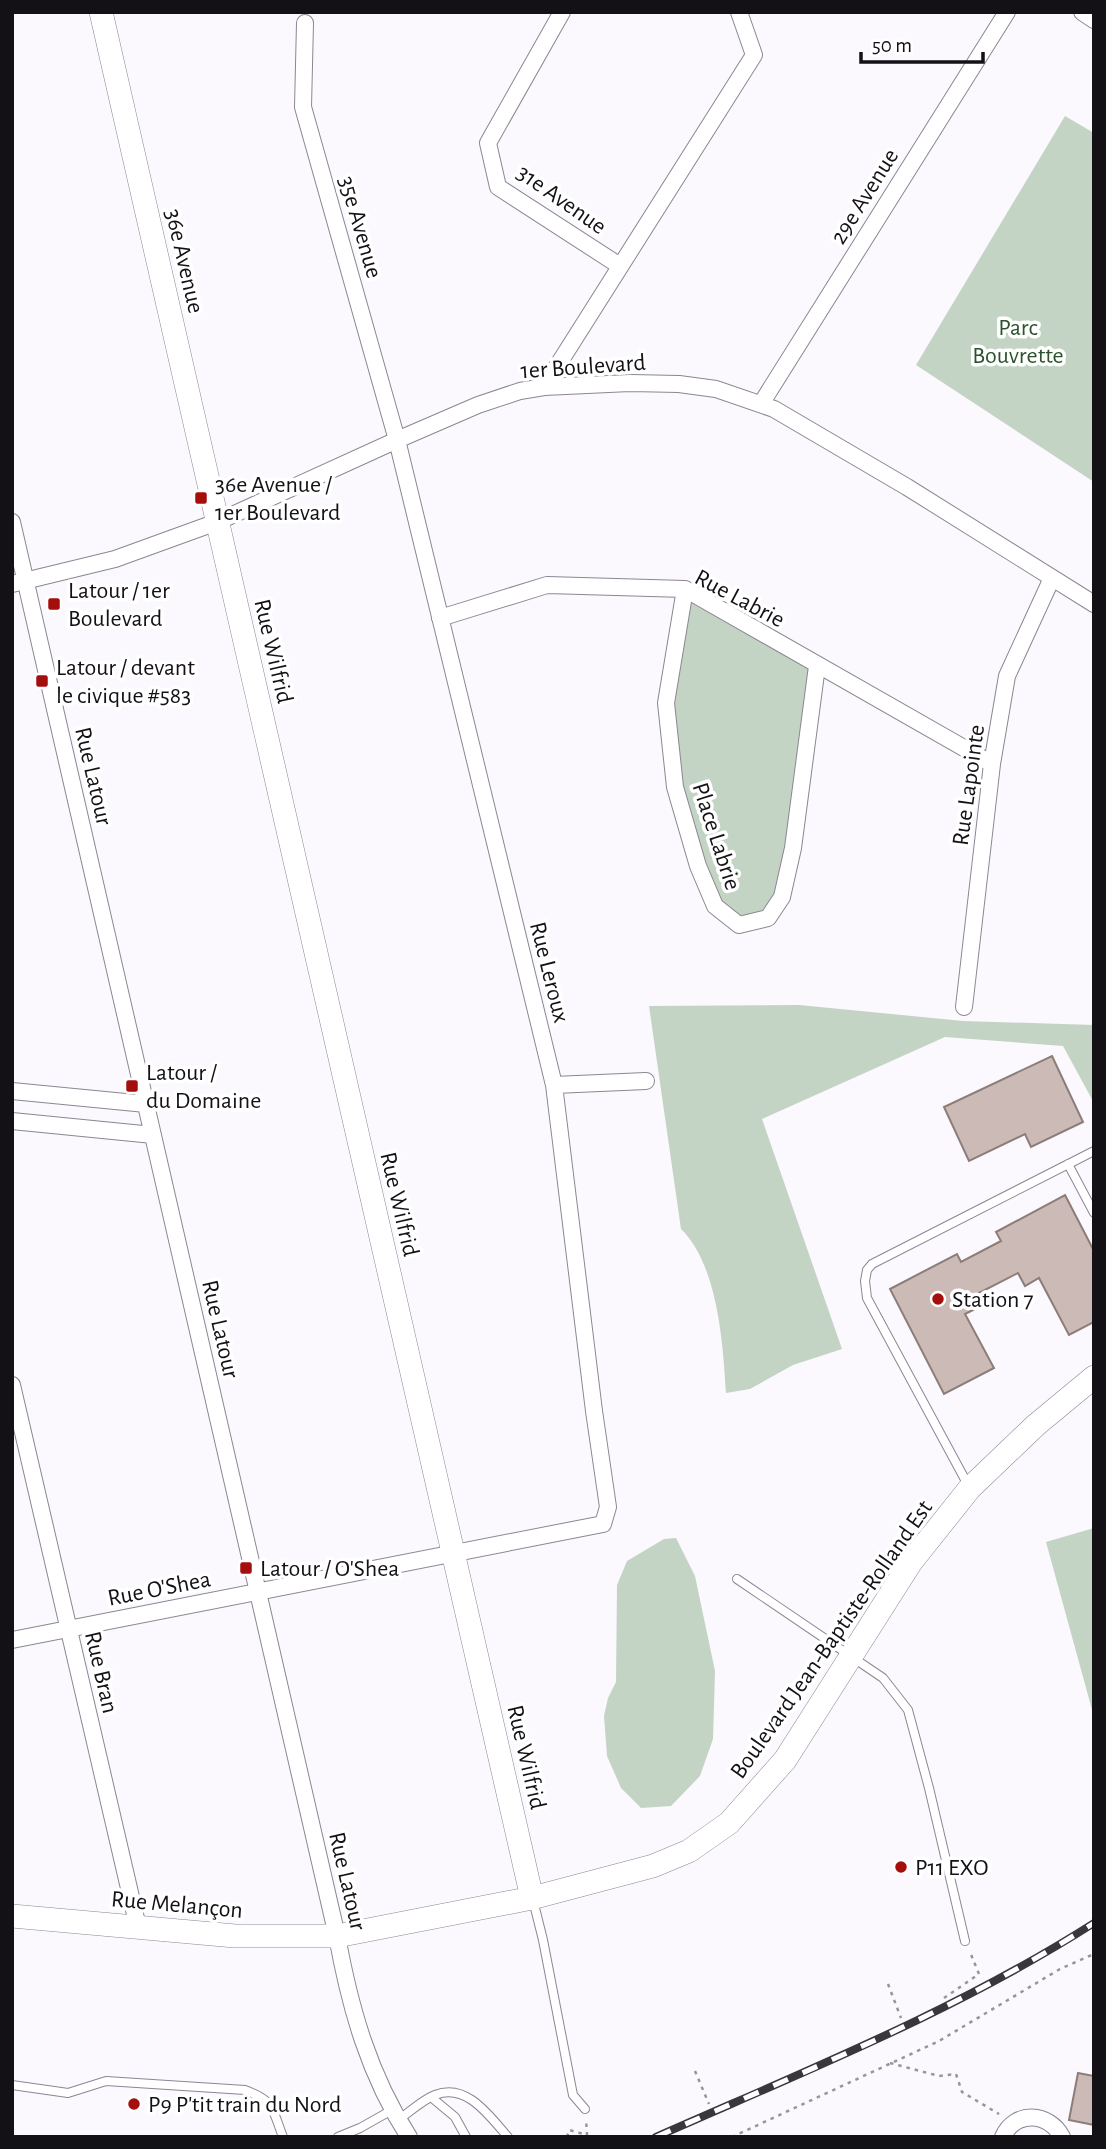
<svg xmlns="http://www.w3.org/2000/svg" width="1106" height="2149" font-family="'Alegreya Sans',sans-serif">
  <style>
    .green { fill: #c4d4c4 }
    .building { fill: #cbbab6; stroke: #8c7d79; stroke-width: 2 }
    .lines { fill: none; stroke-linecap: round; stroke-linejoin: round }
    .lane-casing { stroke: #8c8693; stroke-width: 10 }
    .street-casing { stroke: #8c8693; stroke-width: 18 }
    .secondary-casing { stroke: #8c8693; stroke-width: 24 }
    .path { stroke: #98959a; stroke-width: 2.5; stroke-dasharray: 3.5 5; stroke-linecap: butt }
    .lane { stroke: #fff; stroke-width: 8 }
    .street { stroke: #fff; stroke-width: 16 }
    .secondary { stroke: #fff; stroke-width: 23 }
    .rail-casing { stroke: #3a373c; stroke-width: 8 }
    .rail { stroke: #fff; stroke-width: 5; stroke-dasharray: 16; stroke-linecap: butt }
    .poi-dot { fill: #a40e0d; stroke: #fff; stroke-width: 2.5 }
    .labels { text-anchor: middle; stroke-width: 7; stroke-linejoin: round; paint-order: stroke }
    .street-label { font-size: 24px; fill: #131115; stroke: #fff }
    .park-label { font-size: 24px; fill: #2c522c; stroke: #fff }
    .poi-label { font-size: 24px; fill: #131115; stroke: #fff; text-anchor: start }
  </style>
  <rect width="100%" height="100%" fill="#fbf8fe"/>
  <path class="green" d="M1065 116 1094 133V482L916 365Z
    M685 589 817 666 793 848 768 918 739 925 715 906 698 866 666 703Z
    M799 1005 963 1021 1094 1025V1103L1063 1046 945 1037 762 1119 842 1349 793 1365 750 1389 726 1393C723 1344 718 1265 681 1229L649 1006Z
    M1094 1528V1717L1046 1542Z
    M676 1538 695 1576 715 1671 713 1739 700 1776 671 1806 641 1808 621 1788 607 1756 604 1716 608 1698 616 1682 617 1585 627 1561 664 1539Z"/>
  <path class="building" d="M1052 1056 1083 1122 1031 1147 1025 1134 969 1161 944 1107Z
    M1065 1195 1094 1251V1322L1069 1335 1039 1278 1025 1286 1018 1273 977 1294 983 1305 965 1314 994 1368 944 1394 890 1289 957 1254 961 1262 1001 1241 996 1232Z
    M1078 2073 1094 2076V2125L1069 2120Z"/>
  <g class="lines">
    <g class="lane-casing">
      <path id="lane" d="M1068 1164 1094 1213
        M968 1485 867 1298 865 1281 867 1270 872 1264 1094 1151
        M737 1579 883 1678 908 1710 929 1788 965 1941
        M533 1900 543 1940 573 2095 585 2109
        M12 2085 68 2093 106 2081 245 2090C275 2101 272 2109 283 2137
        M431 2097 455 2117 466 2137
        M398 2120C410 2112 422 2100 435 2095 467 2082 490 2117 508 2137
        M338 2137 360 2128 392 2110"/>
    </g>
    <g class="street-casing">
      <path id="street" d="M562 12 488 143 498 187 620 266
        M1082 12 1094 20
        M544 387 754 55 739 12
        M761 404 1007 12
        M12 522 337 1936C350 2008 369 2075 409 2137
        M12 584 115 559 217 522 397 440 478 405 520 391 544 387 630 383 679 384 716 389 774 409 907 487 1094 604
        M685 589 666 703 675 787 698 866 715 906 739 925 768 918 782 897 793 848 817 666
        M440 618 547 585 685 589 992 764
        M964 1007 992 764 1007 676 1052 578
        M554 1085 646 1081
        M12 1091 146 1104
        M12 1121 153 1135
        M12 1385 138 1927
        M12 1640 603 1524 608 1507 594 1411 554 1085 397 440 303 107 305 23
        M1003 2137C1015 2110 1049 2112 1062 2137"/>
    </g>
    <g class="secondary-casing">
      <path id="secondary" d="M101 12 532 1898
        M12 1916 235 1936H337L532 1898 653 1866 689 1851 729 1823 785 1760 911 1562 970 1488 1036 1425 1094 1377"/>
    </g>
    <path class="path" d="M888 1984 901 2018
      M944 1998 979 1974 970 1952
      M890 2063 939 2076 956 2074 962 2092 999 2114
      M695 2071 709 2104
      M567 2137 569 2130 587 2135 586 2119
      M732 2137 939 2041 1060 1969 1094 1954"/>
    <use href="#lane" class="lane"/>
    <use href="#street" class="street"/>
    <use href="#secondary" class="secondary"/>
    <g class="rail-casing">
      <path id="rail" d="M656 2137C805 2071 956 2011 1094 1923"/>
    </g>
    <use href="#rail" class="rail"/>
  </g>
  <g class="poi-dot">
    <rect x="194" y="491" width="14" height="14" rx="3.5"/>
    <rect x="47" y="597" width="14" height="14" rx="3.5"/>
    <rect x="35" y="674" width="14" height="14" rx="3.5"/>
    <rect x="125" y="1079" width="14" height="14" rx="3.5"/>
    <circle cx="938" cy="1299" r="7"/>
    <rect x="239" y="1561" width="14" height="14" rx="3.5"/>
    <circle cx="901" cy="1867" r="7"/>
    <circle cx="134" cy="2104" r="7"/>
  </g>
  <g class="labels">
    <g class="street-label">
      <text transform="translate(864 196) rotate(-58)" y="8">29e Avenue</text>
      <text transform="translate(562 199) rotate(35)" y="8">31e Avenue</text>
      <text transform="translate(361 227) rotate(74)" y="8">35e Avenue</text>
      <text transform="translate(185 261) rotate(77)" y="8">36e Avenue</text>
      <text transform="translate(583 366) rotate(-4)" y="8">1er Boulevard</text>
      <text transform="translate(740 598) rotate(28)" y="8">Rue Labrie</text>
      <text transform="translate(274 651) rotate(77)" y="8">Rue Wilfrid</text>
      <text transform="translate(94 776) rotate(77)" y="8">Rue Latour</text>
      <text transform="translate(968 785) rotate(-82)" y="8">Rue Lapointe</text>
      <text transform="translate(717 836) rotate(72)" y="8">Place Labrie</text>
      <text transform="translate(550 972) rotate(76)" y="8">Rue Leroux</text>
      <text transform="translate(400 1204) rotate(77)" y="8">Rue Wilfrid</text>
      <text transform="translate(221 1329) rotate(77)" y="8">Rue Latour</text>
      <text transform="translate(159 1588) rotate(-11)" y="8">Rue O'Shea</text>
      <text transform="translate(831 1639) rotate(-55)" y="8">Boulevard Jean-Baptiste-Rolland Est</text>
      <text transform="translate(102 1672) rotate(77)" y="8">Rue Bran</text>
      <text transform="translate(527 1757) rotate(77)" y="8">Rue Wilfrid</text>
      <text transform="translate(348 1881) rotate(77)" y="8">Rue Latour</text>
      <text transform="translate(177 1904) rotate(5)" y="8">Rue Melançon</text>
    </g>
    <g class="park-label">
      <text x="1018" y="335">Parc<tspan x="1018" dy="28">Bouvrette</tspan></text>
    </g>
    <g class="poi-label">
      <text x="215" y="492">36e Avenue /<tspan x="215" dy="28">1er Boulevard</tspan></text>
      <text x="68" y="598">Latour / 1er<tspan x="68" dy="28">Boulevard</tspan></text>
      <text x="56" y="675">Latour / devant<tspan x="56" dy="28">le civique #583</tspan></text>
      <text x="146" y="1080">Latour /<tspan x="146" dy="28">du Domaine</tspan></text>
      <text x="952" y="1307">Station 7</text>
      <text x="260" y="1576">Latour / O'Shea</text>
      <text x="915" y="1875">P11 EXO</text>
      <text x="148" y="2112">P9 P'tit train du Nord</text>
    </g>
  </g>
  <rect width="1106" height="2149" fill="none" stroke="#131115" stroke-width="28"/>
  <path d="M861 52v10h122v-10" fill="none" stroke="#131115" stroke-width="3.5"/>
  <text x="872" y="52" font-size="21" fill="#131115" stroke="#ffffff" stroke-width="5" paint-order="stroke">50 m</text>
</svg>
